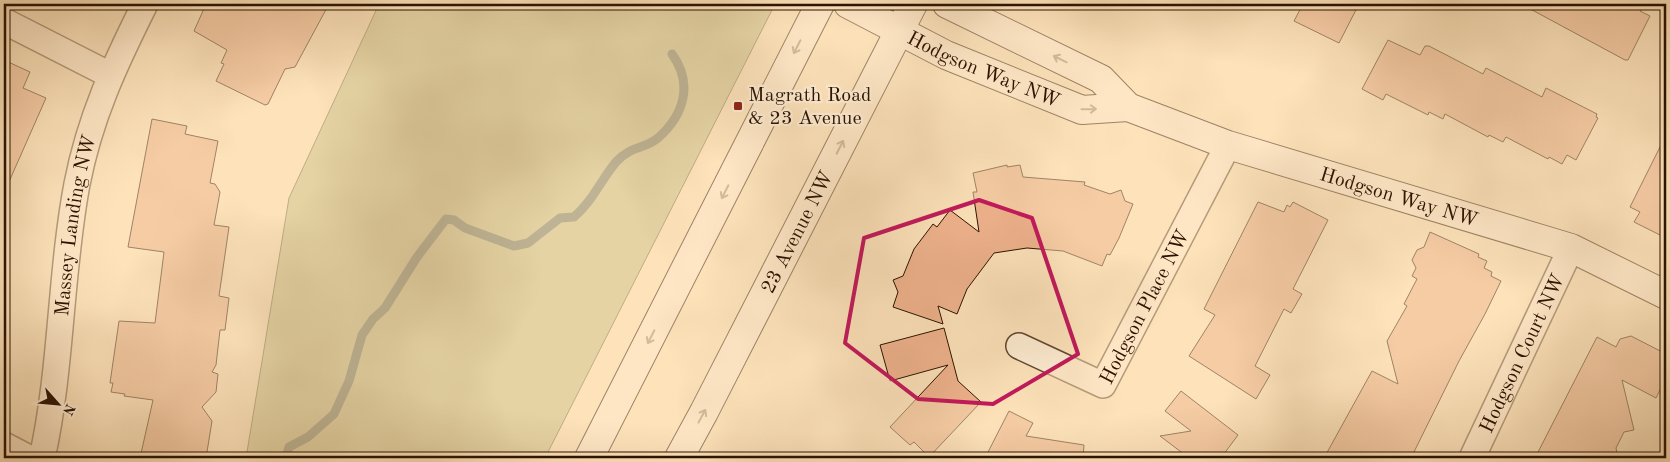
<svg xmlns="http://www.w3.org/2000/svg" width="1670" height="462" font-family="'Old Standard TT',serif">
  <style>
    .green { fill: #c7c18b; stroke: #796a46 }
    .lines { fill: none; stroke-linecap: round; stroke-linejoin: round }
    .stream { stroke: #727a66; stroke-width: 9 }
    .building { fill: #eeb28c; stroke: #2b1200 }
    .street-casing { stroke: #60462e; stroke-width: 28 }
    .secondary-casing { stroke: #2b1200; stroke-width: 30 }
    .street { stroke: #feecd2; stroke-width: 25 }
    .secondary { stroke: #feecd2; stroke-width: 28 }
    .oneway { stroke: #9f8a74 }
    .marked { fill: none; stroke: #c2185b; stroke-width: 4; stroke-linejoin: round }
    .poi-dot { fill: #8f2418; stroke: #feecd2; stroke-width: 2 }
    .labels { text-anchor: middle; stroke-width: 4.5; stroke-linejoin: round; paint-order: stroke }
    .street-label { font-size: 20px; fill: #2b1200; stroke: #feecd2 }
    .poi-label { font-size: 20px; fill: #2b1200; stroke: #feecd2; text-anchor: start }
  </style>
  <rect width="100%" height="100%" fill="#fde2ba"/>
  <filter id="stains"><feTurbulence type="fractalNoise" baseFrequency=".004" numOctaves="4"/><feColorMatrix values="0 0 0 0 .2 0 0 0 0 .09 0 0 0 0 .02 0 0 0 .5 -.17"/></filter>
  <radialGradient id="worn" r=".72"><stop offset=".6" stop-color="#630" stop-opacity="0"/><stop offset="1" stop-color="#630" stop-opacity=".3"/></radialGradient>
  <path class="green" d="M379 4H775L545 458H246L289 198Z"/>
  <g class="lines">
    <path class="stream" d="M286 458 289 447 308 437 334 414 349 381 362 335 373 319 385 308 417 257 446 219 454 220 465 228 514 246 528 243 560 218 574 217C592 202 601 180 616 162 630 146 645 149 658 138 685 114 693 83 672 54"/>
  </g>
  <path class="building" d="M206 4H329L295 67 285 69 268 104 265 105 216 81 224 64 221 63 227 50 194 31Z
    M1303 4H1359L1339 43 1294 21Z
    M1521 4H1644L1640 11 1650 16 1628 60H1625Z
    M1388 40 1420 55 1425 46H1429L1483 74 1486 68 1542 97 1546 88 1597 114 1596 117 1598 118 1576 160 1567 155 1562 164 1549 157 1548 159 1506 137 1503 142 1489 135 1488 137 1445 114 1443 119 1429 112 1428 115 1386 94 1383 100 1362 89Z
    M4 60 30 72 23 88 46 98 4 193Z
    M152 119 187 126 185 134 218 141 210 183 215 184 220 192 214 225 229 227 219 296 229 298 225 330H220L216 365 212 372 218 374 216 392 202 407 212 421 206 458H140L153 400 124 396 125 394 111 392 113 383H110L119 321 155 323 164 252 128 247Z
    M1666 135V238L1634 222 1640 212 1630 207Z
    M1007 165V167L1020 165 1023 177 1085 182 1084 185 1110 194 1121 190 1125 201 1133 204 1119 238 1110 255 1107 254 1102 266 1063 251 1027 248 994 253 967 289 957 314 938 306 943 324 893 307 898 292 893 280 903 276 914 249 933 224 937 227 950 210 979 232 973 192H977L973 173Z
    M1258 202 1284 212 1287 205 1290 207 1293 202 1328 220 1293 289 1302 294 1291 313 1284 309 1255 366 1270 375 1256 399 1189 356 1215 315 1204 309Z
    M1430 232 1479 254 1478 257 1487 261 1484 268 1492 272 1491 276 1501 281 1485 314 1459 361 1411 458H1324L1372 371 1398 384 1387 341 1407 306 1404 304 1417 279 1412 276 1416 268 1412 260 1417 250 1424 247Z
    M944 328 958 381 981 402 929 457 914 442 910 445 890 427 948 365 890 381 880 345Z
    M1631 336 1666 354V378L1656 398 1622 380 1634 430 1624 432 1616 448 1618 458H1535L1597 337 1616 347 1620 339Z
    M1181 391 1238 435 1221 458H1189L1160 436 1191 431 1165 411Z
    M1009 411 1033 423 1026 436 1084 445 1083 458H985Z"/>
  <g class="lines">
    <g class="street-casing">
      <g id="street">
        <path d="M4 21 110 75"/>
        <path id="s1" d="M1019 346 1103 385 1228 145"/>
        <path d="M4 445 29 458"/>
        <path id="s2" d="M42 458C62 368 60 274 77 184 90 117 115 64 145 4"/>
        <path id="s3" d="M1472 458 1571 248"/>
      </g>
    </g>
    <g class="secondary-casing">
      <g id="secondary">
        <path id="s4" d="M848 4 946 55 1082 110 1128 107"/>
        <path id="s5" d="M947 4 1101 79 1128 107 1228 145 1571 248 1666 295"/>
        <path d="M589 458 820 4"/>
        <path id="s6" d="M679 458 704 412 913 4"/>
      </g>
    </g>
    <use href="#street" class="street"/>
    <use href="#secondary" class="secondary"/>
  </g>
  <defs><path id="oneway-shaft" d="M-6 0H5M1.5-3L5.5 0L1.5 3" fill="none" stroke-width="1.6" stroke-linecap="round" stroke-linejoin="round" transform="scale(1.25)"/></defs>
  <g class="oneway">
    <use href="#oneway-shaft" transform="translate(797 47) rotate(117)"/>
    <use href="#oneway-shaft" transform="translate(1060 59) rotate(-154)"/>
    <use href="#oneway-shaft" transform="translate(1089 109) rotate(-1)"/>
    <use href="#oneway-shaft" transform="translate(840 147) rotate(-63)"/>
    <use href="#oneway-shaft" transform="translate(725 192) rotate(117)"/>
    <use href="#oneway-shaft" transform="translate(651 337) rotate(117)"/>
    <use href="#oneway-shaft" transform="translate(702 416) rotate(-62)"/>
  </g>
  <path d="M0 0H1670V462H0ZM979 200 1032 218 1078 354 993 404 918 399 845 343 864 238Z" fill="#fde2ba" fill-opacity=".55" fill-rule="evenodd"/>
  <path class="marked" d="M979 200 1032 218 1078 354 993 404 918 399 845 343 864 238Z"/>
  <rect class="poi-dot" x="733" y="101" width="10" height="10" rx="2.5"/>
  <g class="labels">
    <g class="street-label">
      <text dy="7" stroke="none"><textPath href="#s4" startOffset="151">Hodgson Way NW</textPath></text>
      <text dy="7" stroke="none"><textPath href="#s5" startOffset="496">Hodgson Way NW</textPath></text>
      <text dy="7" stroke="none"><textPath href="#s2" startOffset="235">Massey Landing NW</textPath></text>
      <text dy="7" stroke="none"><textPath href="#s6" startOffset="255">23 Avenue NW</textPath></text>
      <text dy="7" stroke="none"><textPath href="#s1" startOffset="181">Hodgson Place NW</textPath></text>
      <text dy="7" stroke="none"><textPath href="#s3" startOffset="116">Hodgson Court NW</textPath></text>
    </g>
    <g class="poi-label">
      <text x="748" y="101">Magrath Road<tspan x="748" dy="23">&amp; 23 Avenue</tspan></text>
    </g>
  </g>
  <rect width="1670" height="462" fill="none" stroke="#fde2ba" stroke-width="20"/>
  <rect x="5" y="5" width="1660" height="452" fill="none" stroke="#2b1200" stroke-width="2.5"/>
  <rect x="10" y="10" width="1650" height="442" fill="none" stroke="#2b1200"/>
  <g transform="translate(58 404) rotate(117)" stroke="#feecd2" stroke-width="4" paint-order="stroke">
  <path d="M0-4L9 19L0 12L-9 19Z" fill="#2b1200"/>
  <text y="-8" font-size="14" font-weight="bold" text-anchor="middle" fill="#2b1200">N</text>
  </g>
  <rect width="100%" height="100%" filter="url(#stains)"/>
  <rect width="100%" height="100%" fill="url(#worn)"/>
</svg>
